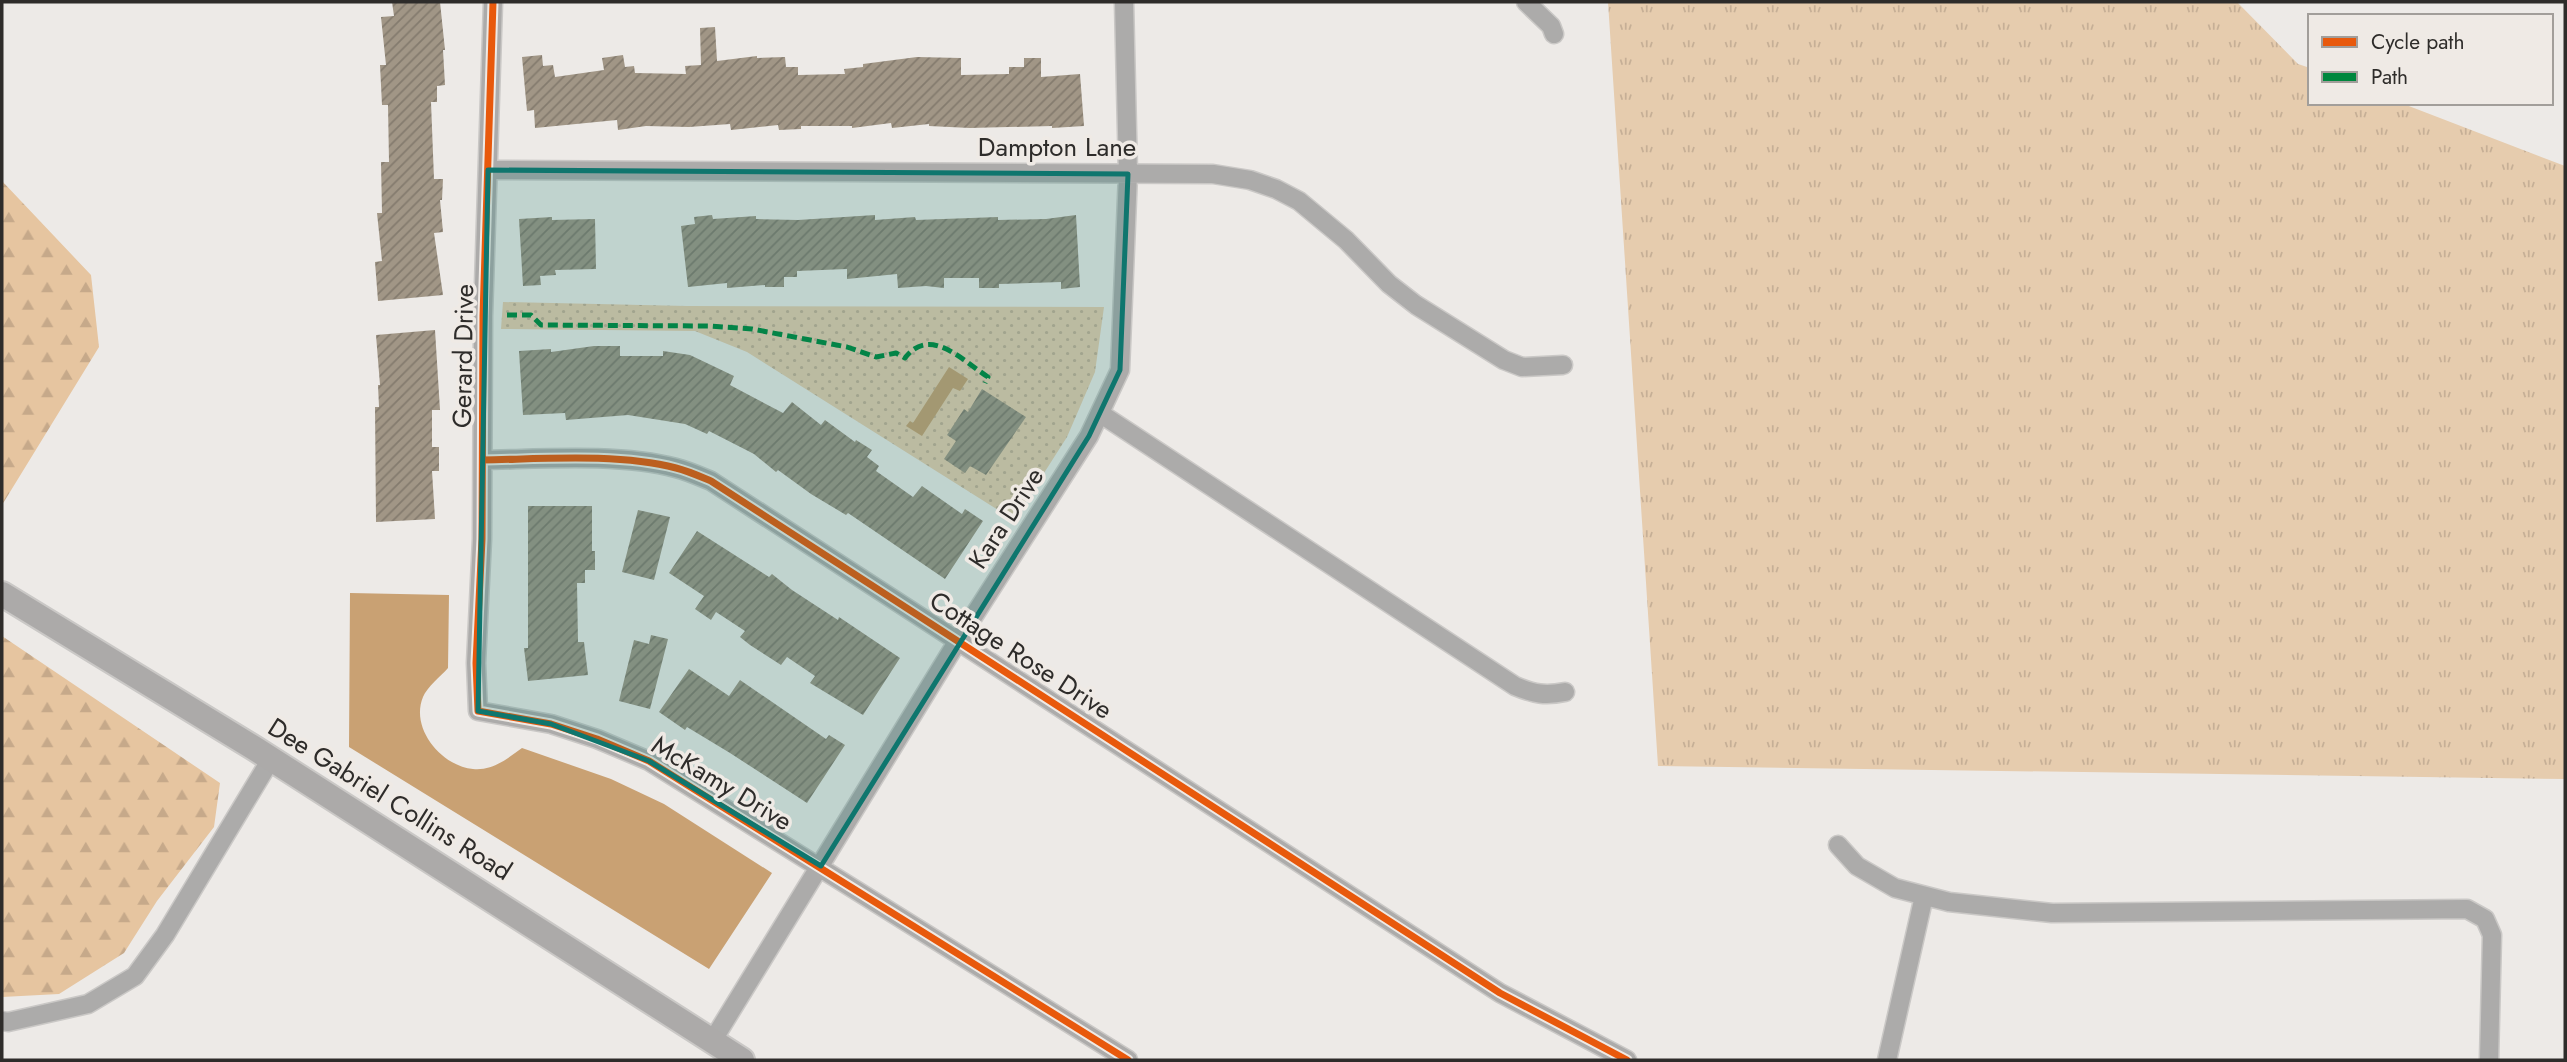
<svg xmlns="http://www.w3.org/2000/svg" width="2567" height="1062" font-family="Jost,sans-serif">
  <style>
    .grass { fill: url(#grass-tufts) }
    .forest { fill: url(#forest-firs) }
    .park { fill: url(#park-dots) }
    .water { fill: #c9a173 }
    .building { fill: url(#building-hatch) }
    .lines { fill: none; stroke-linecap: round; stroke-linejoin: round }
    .street-casing { stroke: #cac8c6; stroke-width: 21 }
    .secondary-casing { stroke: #cac8c6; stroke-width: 28 }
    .street { stroke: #acabaa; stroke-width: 18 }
    .secondary { stroke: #acaaa9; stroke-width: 24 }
    .quiet { stroke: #00873e; stroke-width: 5; stroke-dasharray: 10 5; stroke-linecap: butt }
    .cycleway-casing { stroke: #efeae5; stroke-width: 11 }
    .cycleway { stroke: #e8590c; stroke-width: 7 }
    .marked { fill: #0f766e; fill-opacity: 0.2; stroke: #0f766e; stroke-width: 5; stroke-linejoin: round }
    .labels { text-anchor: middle; stroke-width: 7; stroke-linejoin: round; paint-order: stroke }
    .street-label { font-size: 26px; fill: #2e2c2a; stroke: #efeae5 }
  </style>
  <defs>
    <pattern id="grass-tufts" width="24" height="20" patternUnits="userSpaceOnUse" patternTransform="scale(1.75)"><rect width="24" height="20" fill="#e6ccae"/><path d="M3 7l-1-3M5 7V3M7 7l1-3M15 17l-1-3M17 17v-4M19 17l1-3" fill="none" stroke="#c6af96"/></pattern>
    <pattern id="forest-firs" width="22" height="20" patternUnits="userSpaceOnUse" patternTransform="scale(1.75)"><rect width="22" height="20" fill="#e6c5a0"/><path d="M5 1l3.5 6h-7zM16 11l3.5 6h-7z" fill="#c6a98a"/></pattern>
    <pattern id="park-dots" width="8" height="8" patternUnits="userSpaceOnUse" patternTransform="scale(1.75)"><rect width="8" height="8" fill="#e6ccae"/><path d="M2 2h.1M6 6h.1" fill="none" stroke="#c6af96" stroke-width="1.8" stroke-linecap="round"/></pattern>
    <pattern id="building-hatch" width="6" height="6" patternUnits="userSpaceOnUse" patternTransform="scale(1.75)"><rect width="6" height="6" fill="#a19686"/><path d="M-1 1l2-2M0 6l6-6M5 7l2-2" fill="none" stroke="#847b6e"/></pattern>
  </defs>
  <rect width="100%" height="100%" fill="#edeae7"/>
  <path class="grass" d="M1608 2H2237L2298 64 2310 68V103H2401L2565 166V779L1658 766Z"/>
  <path class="forest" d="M2 181 91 275 99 347 2 505Z
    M2 636 220 783 214 827 157 901 124 953 59 994 2 997Z"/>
  <path class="park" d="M503 302 687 306 1104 307 1095 372 1067 437 1014 520 747 352 695 331 501 329Z"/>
  <path class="water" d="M949 367 968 379 960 391 953 388 922 436 906 426 910 421 913 423Z
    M350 593 449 595 448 668C441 676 427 687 423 697 410 728 441 766 473 769 492 771 507 759 522 748L611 779 664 804 772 873 709 969 349 747Z"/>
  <path class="building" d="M392 2H440L445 50H443L445 85 437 86V102H431L434 179H443L442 200H440L443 232 434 233 443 295 378 301 375 262 382 261 377 213H382L381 162H389L388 105H382L380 65H386L381 17 394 16Z
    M715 27 717 61 757 56V58L785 57 786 67H798V75L845 74 844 69 863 67V64L917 57 961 58V75L1009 74V67H1024V58H1041V77L1080 74 1084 126 1052 128V126L970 128 929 126V124L892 128 891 123 852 128V126H801V129L779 130 778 125 731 130 730 124 689 127 646 126 618 130 617 120 535 128 534 110 527 111 522 57 542 55 543 66 553 65 555 77 604 70 602 58 623 55 625 67 634 66 635 73 686 74 685 66 701 65 700 28Z
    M712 215 713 219 756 216V219L798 220 875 215V220L915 217 916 220 998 217V220L1046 219 1076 215 1080 287 1061 289V282L999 284V288H979V278H944V288L926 286 898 288 897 274 847 279V269L797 271V277H784V287H765V285L727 288V283L688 287 681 226 695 224 694 217Z
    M552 217V220L595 219 596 269 555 270 556 275 540 276 541 285 523 286 519 219Z
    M435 330 440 410H432V447H439V471H432L435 519 376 522 375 407H379L378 385H380L376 335Z
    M594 346H620V356H663V351L690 355 734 376 730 385 783 413 792 402 821 425 825 420 855 442 856 440 872 450 867 457 879 466 876 471 913 497 922 486 962 514 965 509 983 521 945 579 848 513 846 515 811 494 778 470 776 472 754 454 709 431 707 434 685 424 628 415 566 420 565 413 523 415 519 351 551 349V352Z
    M982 389 1026 417 986 475 970 466 965 473 944 459 956 441 947 435 964 409 968 412Z
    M528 506H592V551H595V570H585V583H577L578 642H584L588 675 528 681 524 648H528Z
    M638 510 670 517 654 580 622 572Z
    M697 531 769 577 772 574 792 590 838 620 839 617 900 658 863 715 810 683 815 676 787 657 781 665 750 645 740 637 745 631 716 612 711 620 695 609 704 596 669 573Z
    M651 635 668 639 650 709 619 701 634 640 649 644Z
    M689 669 729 696 740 680 826 739 829 735 845 745 807 803 730 753 687 727 685 730 659 712Z"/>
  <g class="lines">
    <g class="street-casing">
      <path id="street" d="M493 2 483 316 482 539 476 663 478 711 551 724 597 739 649 761 1128 1060
        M1526 2 1551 26 1554 34
        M488 170 1213 174 1250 180 1276 189 1299 201 1346 240 1389 284 1416 305 1504 360 1522 367 1563 365
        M1101 414 1515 686C1534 694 1545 696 1565 692
        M483 460C542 459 618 453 676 468 688 471 699 476 711 481L1500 993 1627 1060
        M1838 845 1857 866 1895 888 1949 902 2052 913 2467 909 2485 919 2492 935 2489 1060
        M2 1021 8 1022 88 1004 135 976 165 935 271 759
        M713 1040 959 639 1089 436 1120 370 1128 174 1124 2
        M1887 1060 1924 896"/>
    </g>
    <g class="secondary-casing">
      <path id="secondary" d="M2 594 254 748 742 1060"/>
    </g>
    <use href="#street" class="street"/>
    <use href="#secondary" class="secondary"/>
    <path class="quiet" d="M507 315H531L541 325 710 326 752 329 847 347 876 357 896 353 905 358C930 325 963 361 988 377L985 383"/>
    <g class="cycleway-casing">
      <path id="cycleway" d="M493 2 483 316 482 539 476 663 478 711 551 724 597 739 649 761 1128 1060
        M483 460C542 459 618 453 676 468 688 471 699 476 711 481L1500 993 1627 1060"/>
    </g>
    <use href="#cycleway" class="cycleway"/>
  </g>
  <path class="marked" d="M488 170 1128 174 1120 370 1089 436 821 866 649 761 551 724 478 711Z"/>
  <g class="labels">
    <g class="street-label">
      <text x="1057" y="156">Dampton Lane</text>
      <text transform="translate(463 356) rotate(-89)" y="9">Gerard Drive</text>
      <text transform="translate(1006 518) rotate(-57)" y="9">Kara Drive</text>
      <text transform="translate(1021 655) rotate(33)" y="9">Cottage Rose Drive</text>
      <text transform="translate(722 783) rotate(31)" y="9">McKamy Drive</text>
      <text transform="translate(390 799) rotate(32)" y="9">Dee Gabriel Collins Road</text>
    </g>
  </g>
  <rect width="2567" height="1062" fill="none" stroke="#2e2c2a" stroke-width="7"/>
  <rect x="2308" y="14" width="245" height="91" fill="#efeae5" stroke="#a29e9a" stroke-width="2"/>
  <rect x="2322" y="37" width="35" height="10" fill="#e8590c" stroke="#a29e9a" stroke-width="2"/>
  <text x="2371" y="49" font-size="21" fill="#2e2c2a">Cycle path</text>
  <rect x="2322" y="72" width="35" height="10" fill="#00873e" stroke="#a29e9a" stroke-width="2"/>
  <text x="2371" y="84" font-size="21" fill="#2e2c2a">Path</text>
</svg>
